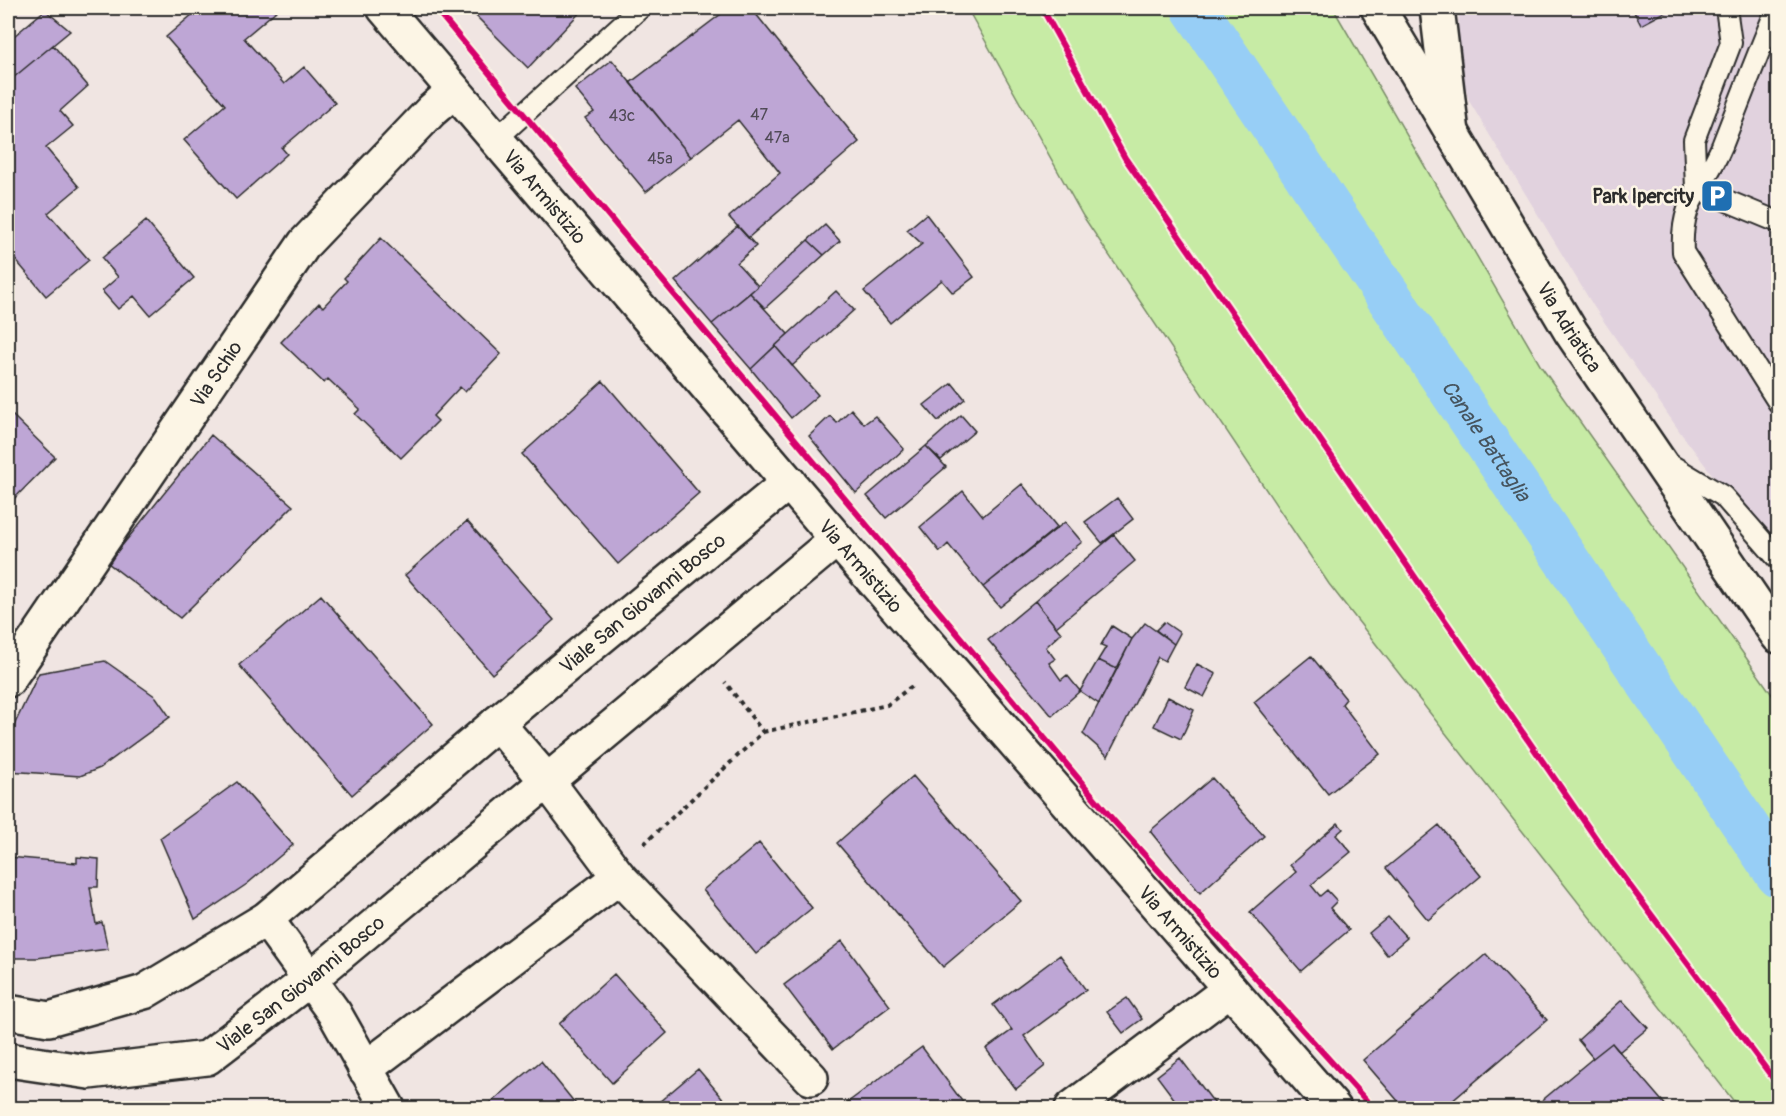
<svg xmlns="http://www.w3.org/2000/svg" width="1786" height="1116" font-family="Pangolin,sans-serif">
  <style>
    .built { fill: #e1d2de }
    .green { fill: #c7eba5; stroke: #798b68; stroke-width: 1.5 }
    .lines { fill: none; stroke-linecap: round; stroke-linejoin: round }
    .canal { stroke: #97cef6; stroke-width: 46 }
    .building { fill: #bea6d5; stroke: #2b2b2b; stroke-width: 1.5 }
    .lane-casing { stroke: #2b2b2b; stroke-width: 24 }
    .street-casing { stroke: #2b2b2b; stroke-width: 38 }
    .secondary-casing { stroke: #2b2b2b; stroke-width: 38 }
    .path { stroke: #2b2b2b; stroke-width: 4; stroke-dasharray: 4.5 4.5; stroke-linecap: butt }
    .lane { stroke: #fcf5e5; stroke-width: 20 }
    .street { stroke: #fcf5e5; stroke-width: 33 }
    .secondary { stroke: #fcf5e5; stroke-width: 33 }
    .cycleway-casing { stroke: #fcf5e5; stroke-width: 10 }
    .cycleway { stroke: #d6006c; stroke-width: 6 }
    .labels { text-anchor: middle; stroke-width: 5; stroke-linejoin: round; paint-order: stroke }
    .number-label { font-size: 16px; fill: #504a56 }
    .poi-label { font-size: 20px; font-weight: bold; fill: #2b2b2b; stroke: #fcf5e5; text-anchor: end }
    .street-label { font-size: 20px; fill: #2b2b2b; stroke: #fcf5e5 }
    .water-label { font-size: 21px; font-style: italic; fill: #46545e; stroke: #fcf5e5 }
  </style>
  <rect width="100%" height="100%" fill="#f0e5e2"/>
  <filter id="ink" filterUnits="userSpaceOnUse"><feTurbulence type="fractalNoise" baseFrequency=".0167" numOctaves="2"/><feDisplacementMap in="SourceGraphic" scale="12" xChannelSelector="R" yChannelSelector="G"/><feConvolveMatrix kernelMatrix="1 2 1 2 8 2 1 2 1" color-interpolation-filters="sRGB"/></filter>
  <g filter="url(#ink)">
    <path class="built" d="M1460 8H1778V561L1680 432 1594 307 1469 101 1456 47Z"/>
    <path class="green" d="M967 8H1333L1540 365 1778 703V1108H1739L1329 584 1083 216Z"/>
    <g class="lines">
      <path class="canal" id="s1" d="M1194 8 1778 874"/>
    </g>
    <path class="building" d="M200 8H273L276 11 244 38 284 84 304 67 335 103 282 148 287 154 236 199 184 140 225 105 166 37Z
      M468 8H584L528 68Z
      M729 8H751L859 142 748 238 729 217 780 173 738 120 691 157 630 83Z
      M1632 8H1673L1641 25Z
      M45 10 70 31 8 82V41Z
      M53 45 88 86 60 111 73 126 46 148 79 187 48 213 89 260 46 296 8 251V82Z
      M612 60 691 157 646 192 585 118 594 112 575 89Z
      M926 214 974 277 953 293 942 280 890 323 864 291 922 244 907 230Z
      M146 221 194 278 150 315 134 296 118 309 102 291 118 277 102 258Z
      M825 225 840 241 824 255 808 240Z
      M738 226 756 246 737 263 758 286 712 324 675 281Z
      M381 238 501 354 465 392 460 387 433 416 438 421 401 458 355 414 360 409 328 379 324 383 281 342 319 303 323 307 347 281 344 278Z
      M808 240 824 255 765 308 750 293Z
      M836 291 854 310 792 366 775 346Z
      M750 293 788 334 751 369 712 324Z
      M775 346 818 395 791 418 751 369Z
      M603 381 699 493 618 564 522 454Z
      M952 383 965 399 938 421 924 405Z
      M851 409 864 424 875 416 904 449 856 493 809 436 830 416 837 423Z
      M8 411 55 457 8 505Z
      M961 415 975 431 941 460 926 446Z
      M211 435 293 506 180 618 108 563Z
      M926 446 946 467 886 518 867 496Z
      M1022 484 1057 527 983 587 948 544 940 552 920 527 963 491 983 516Z
      M1117 498 1133 519 1102 543 1085 522Z
      M467 521 554 620 492 674 405 575Z
      M1065 522 1082 542 1000 607 983 587Z
      M1114 535 1135 561 1056 627 1035 601Z
      M321 595 433 724 352 795 239 665Z
      M1035 601 1061 633 1046 647 1055 659 1049 663 1061 680 1067 675 1080 691 1052 716 988 640Z
      M1164 622 1180 633 1174 644 1156 630Z
      M1145 623 1174 644 1165 661 1158 657 1108 756 1083 734 1132 639Z
      M1112 626 1132 639 1117 669 1098 660 1106 647 1101 645Z
      M1311 656 1346 699 1342 704 1380 754 1328 794 1254 702Z
      M1098 660 1117 669 1099 704 1080 691Z
      M105 661 156 697 170 717 100 768 80 776 8 771V738L39 673Z
      M1197 664 1216 674 1204 697 1185 687Z
      M1168 697 1194 710 1181 739 1154 726Z
      M913 776 1021 901 943 967 837 843Z
      M1212 778 1264 836 1200 893 1150 831Z
      M237 782 293 845 247 884 195 919 160 838Z
      M1338 823 1343 829 1336 835 1351 852 1311 885 1320 896 1327 890 1337 901 1330 908 1349 930 1301 971 1250 912 1296 872 1290 865Z
      M1439 825 1481 876 1428 920 1386 868Z
      M759 843 812 908 756 954 703 890Z
      M8 857 77 863V857L99 859 98 887H90L96 924 102 922 108 949 37 958H8Z
      M1388 917 1407 938 1387 955 1369 933Z
      M842 941 890 1006 833 1049 784 985Z
      M1486 954 1547 1020 1444 1108H1404L1363 1060Z
      M1060 955 1086 990 1024 1036 1045 1066 1016 1089 986 1049 1012 1030 993 1005Z
      M614 974 667 1033 612 1083 559 1024Z
      M1127 998 1142 1019 1123 1033 1107 1012Z
      M1622 1000 1648 1028 1619 1052 1612 1043 1593 1058 1578 1040Z
      M1612 1043 1668 1108H1533L1593 1058Z
      M922 1047 967 1108H847L844 1105Z
      M1180 1058 1218 1108H1181L1157 1076Z
      M541 1061 579 1108H494L490 1103Z
      M698 1069 731 1108H652Z"/>
    <g class="lines">
      <g class="lane-casing">
        <path id="lane" d="M1726 8 1731 43 1694 140 1696 188 1778 222
          M1777 8C1758 53 1740 100 1722 146 1704 189 1680 198 1683 252L1778 402
          M496 139 640 8
          M1666 462 1723 496 1778 559"/>
      </g>
      <g class="street-casing">
        <g id="street">
          <path d="M1437 8 1452 133"/>
          <path id="s2" d="M8 680 305 243 432 110 454 91"/>
          <path d="M497 723 548 782 619 877 811 1078"/>
          <path d="M266 919 335 1014 388 1108"/>
          <path id="s3" d="M8 1012 49 1019 144 992 266 919 497 723 789 482"/>
          <path id="s4" d="M8 1060 89 1072 207 1058 310 979 837 539"/>
          <path d="M365 1069 619 877"/>
          <path d="M1072 1108 1230 989"/>
        </g>
      </g>
      <g class="secondary-casing">
        <g id="secondary">
          <path id="s5" d="M384 8 837 539 1334 1108"/>
          <path id="s6" d="M1378 8 1571 332 1778 636"/>
        </g>
      </g>
      <path class="path" d="M763 732 887 705 912 686
        M644 844 763 732 725 682"/>
      <use href="#lane" class="lane"/>
      <use href="#street" class="street"/>
      <use href="#secondary" class="secondary"/>
      <g class="cycleway-casing">
        <path id="cycleway" d="M435 8 1113 820 1373 1108
          M1042 8 1125 158 1613 863 1778 1085"/>
      </g>
      <use href="#cycleway" class="cycleway"/>
    </g>
  </g>
  <defs>
    <g id="parking-square" transform="scale(1.725)"><rect x="-9" y="-9" width="18" height="18" rx="4" fill="#1f6fb2" stroke="#fcf5e5"/><path d="M-3.5-5.5H1a3.5 3.5 0 0 1 0 7H-1V5.5H-3.5ZM-1-3.4V-.6H.8a1.4 1.4 0 0 0 0-2.8Z" fill="#fff"/></g>
  </defs>
  <g fill-rule="evenodd">
    <use href="#parking-square" x="1717" y="196"/>
  </g>
  <g class="labels">
    <g class="number-label">
      <text x="759" y="120">47</text>
      <text x="622" y="121">43c</text>
      <text x="777" y="143">47a</text>
      <text x="660" y="164">45a</text>
    </g>
    <g class="poi-label">
      <text x="1694" y="203">Park Ipercity</text>
    </g>
    <g class="street-label">
      <text dy="7" stroke="none"><textPath href="#s5" startOffset="248">Via Armistizio</textPath></text>
      <text dy="7" stroke="none"><textPath href="#s6" startOffset="372">Via Adriatica</textPath></text>
      <text dy="7" stroke="none"><textPath href="#s2" startOffset="370">Via Schio</textPath></text>
      <text dy="7" stroke="none"><textPath href="#s5" startOffset="734">Via Armistizio</textPath></text>
      <text dy="7" stroke="none"><textPath href="#s3" startOffset="774">Viale San Giovanni Bosco</textPath></text>
      <text dy="7" stroke="none"><textPath href="#s5" startOffset="1220">Via Armistizio</textPath></text>
      <text dy="7" stroke="none"><textPath href="#s4" startOffset="320">Viale San Giovanni Bosco</textPath></text>
    </g>
    <g class="water-label">
      <text dy="7" stroke="none"><textPath href="#s1" startOffset="522">Canale Battaglia</textPath></text>
    </g>
  </g>
  <rect width="1786" height="1116" fill="none" stroke="#fcf5e5" stroke-width="30"/>
  <rect x="15" y="15" width="1756" height="1086" fill="none" stroke="#2b2b2b" stroke-width="2" filter="url(#ink)"/>
</svg>
